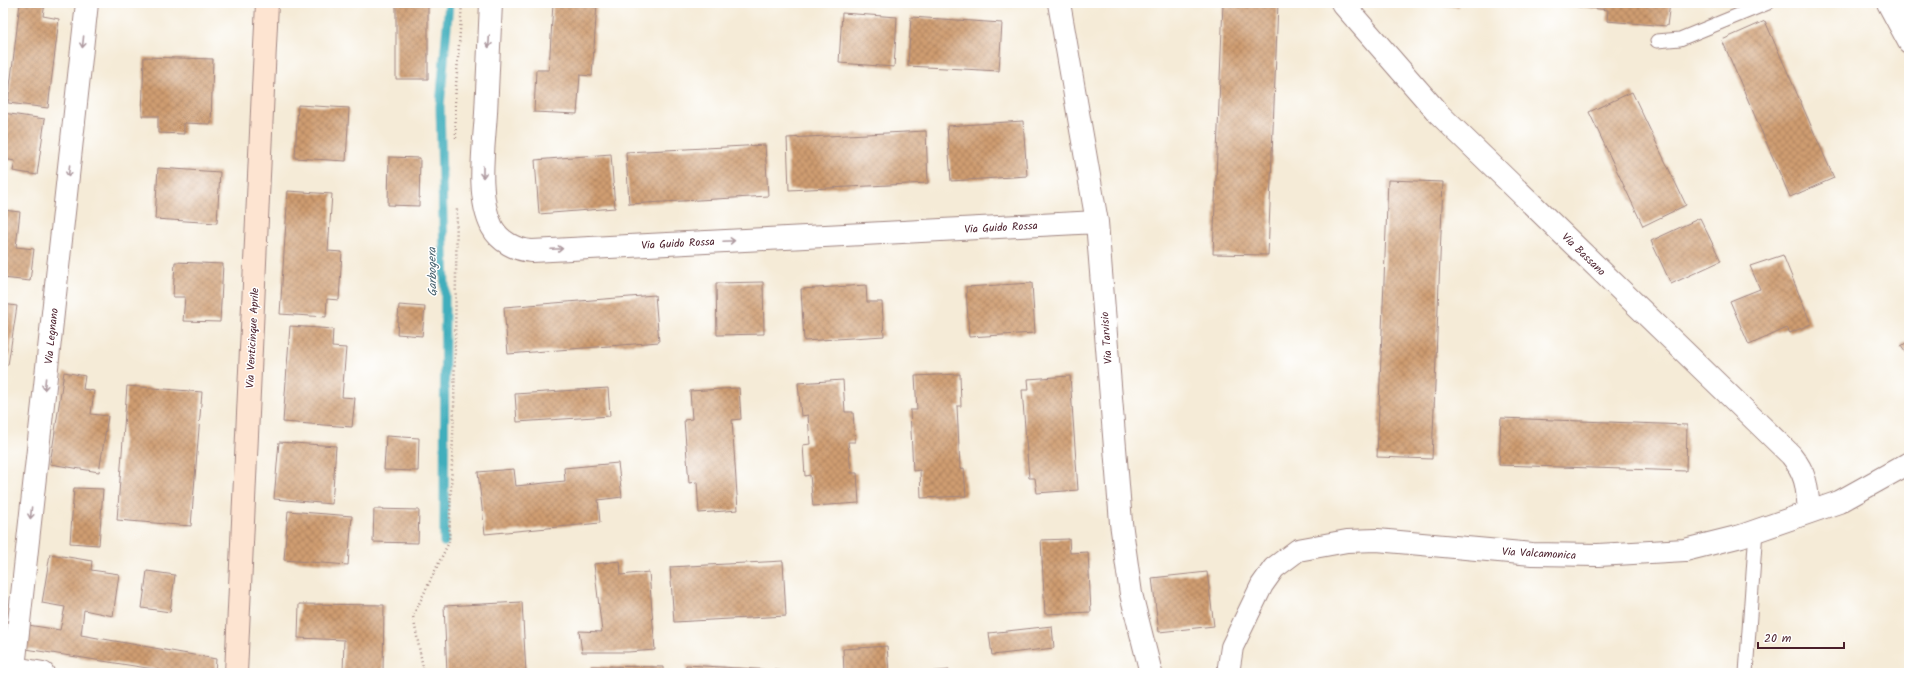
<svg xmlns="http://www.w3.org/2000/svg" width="1912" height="676" font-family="Kalam,sans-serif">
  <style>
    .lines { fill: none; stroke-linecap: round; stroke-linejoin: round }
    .stream { stroke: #3faebc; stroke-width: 9 }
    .building { fill: url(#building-cross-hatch) }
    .lane-casing { stroke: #a08581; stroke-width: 15 }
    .street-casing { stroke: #a08581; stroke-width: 24 }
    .secondary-casing { stroke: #a08581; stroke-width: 24 }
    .path { stroke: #a08581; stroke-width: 2.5; stroke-dasharray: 1 3; stroke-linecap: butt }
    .lane { stroke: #fff; stroke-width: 13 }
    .street { stroke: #fff; stroke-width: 22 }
    .secondary { stroke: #fde4d1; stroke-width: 22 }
    .oneway { stroke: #ae9aa0 }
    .labels { text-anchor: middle; stroke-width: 3; stroke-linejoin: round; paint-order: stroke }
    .street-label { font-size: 11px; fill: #4a1f2b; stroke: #fff }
    .water-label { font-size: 12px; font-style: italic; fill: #455f6c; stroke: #fff }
  </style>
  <defs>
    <pattern id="building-cross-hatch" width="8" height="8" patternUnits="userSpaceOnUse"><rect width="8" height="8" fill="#cf9d71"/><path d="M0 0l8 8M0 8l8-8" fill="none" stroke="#aa7f5d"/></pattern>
  </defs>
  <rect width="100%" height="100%" fill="#fff"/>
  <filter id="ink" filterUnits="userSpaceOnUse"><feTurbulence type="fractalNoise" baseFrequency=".025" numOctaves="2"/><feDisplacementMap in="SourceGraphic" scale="8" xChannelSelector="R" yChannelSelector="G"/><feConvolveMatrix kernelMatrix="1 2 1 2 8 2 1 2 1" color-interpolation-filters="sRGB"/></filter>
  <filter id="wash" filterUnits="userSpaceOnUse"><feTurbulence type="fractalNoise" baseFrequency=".012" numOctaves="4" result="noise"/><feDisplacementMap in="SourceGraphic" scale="16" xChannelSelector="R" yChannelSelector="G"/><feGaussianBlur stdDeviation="0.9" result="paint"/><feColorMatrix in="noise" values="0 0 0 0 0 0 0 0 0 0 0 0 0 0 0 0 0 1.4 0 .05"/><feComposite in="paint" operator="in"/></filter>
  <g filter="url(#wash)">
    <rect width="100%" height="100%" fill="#f5ebd7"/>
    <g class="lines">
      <path class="stream" d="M444 542 445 290 440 106 449 3"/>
    </g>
    <g id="blocks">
      <path class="building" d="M20 3H45L43 16 59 19 48 108 8 103Z
        M396 3H428V79H396Z
        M553 3H597L592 76 580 75 577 114 534 112 536 70H549Z
        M1223 3H1278L1268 255 1213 254Z
        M1418 3H1459V7Z
        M1543 3H1670L1667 26 1607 21 1608 10Z
        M842 13 897 17 894 67 839 63Z
        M911 17 1002 23 999 71 908 66Z
        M1765 21 1834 178 1790 197 1722 40Z
        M144 57 213 59 211 124 184 123V134L158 133V116H142Z
        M1632 92 1686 205 1643 226 1589 112Z
        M298 105 349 108 346 161 295 158Z
        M3 113 45 119 37 175 13 171 15 161 3 159Z
        M1023 121 1027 176 951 181 947 126Z
        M926 131 928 183 789 190 787 138Z
        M765 145 768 196 629 204 626 152Z
        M611 154 615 208 539 214 535 160Z
        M389 157 420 158 419 206 388 205Z
        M158 168 220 172 217 223 155 219Z
        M1388 180 1443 182 1432 459 1377 457Z
        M288 191 332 194 328 251 342 252 339 300 327 299 326 317 280 314Z
        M3 210 20 212 16 247 34 249 30 281 3 278Z
        M1700 218 1721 261 1671 284 1651 241Z
        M1783 255 1811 324 1790 333 1787 328 1749 345 1730 301 1760 289 1750 266Z
        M175 262 223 264 220 322 183 321 185 297H173Z
        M763 282 764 334 717 335 716 283Z
        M1032 283 1035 333 969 337 966 287Z
        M866 285 867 302H882L884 336 804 341 801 289Z
        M655 295 659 342 508 354 504 307Z
        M3 304 17 306 8 365H3Z
        M399 305 425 307 422 336 397 334Z
        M290 326 333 329 332 347 346 348 342 397 355 398 352 427 283 422Z
        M1909 341V358L1901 346Z
        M64 372 85 376 83 389 94 391 91 414 108 416 99 472 50 464Z
        M960 374 961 406H957L960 469 964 468 966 496 921 498 920 470 913 471 910 410H917L915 376Z
        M1070 376 1078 490 1037 493 1035 478H1029L1022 390H1029L1028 379Z
        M843 380 845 412H853L855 442H848L851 473H857L859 503 813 506 810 475 805 476 803 445 810 444 808 415 801 416 798 383Z
        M127 386 202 392 191 526 117 520Z
        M608 388 610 416 517 422 515 394Z
        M739 388 741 419 732 420 738 510 699 513 697 482 689 483 684 420 692 419 690 391Z
        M1501 418 1687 425 1686 471 1499 465Z
        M386 436 419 438 418 471 384 470Z
        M279 442 336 446 332 504 274 499Z
        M618 463 622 497 598 500 600 523 485 534 478 472 514 469 516 486 565 481 564 468Z
        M74 488 103 489 99 545 70 543Z
        M374 509 419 510 418 543 373 542Z
        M288 511 352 516 348 565 284 560Z
        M1069 539 1070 553 1088 552 1091 612 1045 614 1041 540Z
        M50 554 92 561 91 570 119 574 113 616 84 610 81 635 216 659 215 673H179L26 649 28 625 60 630 65 607 42 603Z
        M620 561 621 575 649 572 655 650 628 652H582L579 631 602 632 594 564Z
        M783 561 786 616 674 622 670 567Z
        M147 571 175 575 170 612 142 608Z
        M1207 572 1214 626 1159 632 1152 578Z
        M522 602 526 673H447L444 606Z
        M299 604 384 605 383 673H343L344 640 298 638Z
        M3 605 10 606 5 644H3Z
        M1052 626 1054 648 992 655 989 633Z
        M887 646 889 673H844L843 649Z
        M686 665 791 671 790 673H686Z
        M591 666 663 667V673H591Z
        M949 670V673H928V672Z
        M1112 670V673H1089V672Z"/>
    </g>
  </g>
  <g filter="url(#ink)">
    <use href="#blocks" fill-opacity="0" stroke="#a08581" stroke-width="1"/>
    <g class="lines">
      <g class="lane-casing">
        <path id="lane" d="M1657 41 1680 39 1768 3
          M1746 673 1756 530"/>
      </g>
      <g class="street-casing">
        <path id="street" d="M491 3C489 40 488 76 486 113 484 147 476 196 492 227 500 242 516 250 532 251L1097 222
          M1059 3 1097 222 1121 523 1131 594 1151 673
          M1342 3 1438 113 1791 455C1807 475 1807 487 1809 512
          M1888 3 1909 42
          M3 666 43 673
          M14 668 87 3
          M1228 673 1232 647 1262 585 1274 568 1298 550 1347 541 1377 540 1532 554 1598 555 1685 550 1741 536 1839 502 1909 463"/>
      </g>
      <g class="secondary-casing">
        <path id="secondary" d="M236 673 267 3"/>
      </g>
      <path class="path" d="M456 138 455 100 462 3
        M424 673 413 616 449 542 454 409 457 207"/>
      <use href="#lane" class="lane"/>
      <use href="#street" class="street"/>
      <use href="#secondary" class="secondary"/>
    </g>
    <defs><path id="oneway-shaft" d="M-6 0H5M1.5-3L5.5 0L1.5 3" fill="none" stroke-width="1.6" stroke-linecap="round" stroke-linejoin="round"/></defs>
    <g class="oneway">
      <use href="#oneway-shaft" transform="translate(83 42) rotate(96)"/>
      <use href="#oneway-shaft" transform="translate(489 42) rotate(93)"/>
      <use href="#oneway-shaft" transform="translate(69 171) rotate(96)"/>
      <use href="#oneway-shaft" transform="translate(483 172) rotate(90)"/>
      <use href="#oneway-shaft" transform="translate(729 241) rotate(-3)"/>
      <use href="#oneway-shaft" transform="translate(557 249) rotate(-3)"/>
      <use href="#oneway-shaft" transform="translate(45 384) rotate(96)"/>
      <use href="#oneway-shaft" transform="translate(31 513) rotate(96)"/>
    </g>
  </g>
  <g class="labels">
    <g class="street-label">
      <text transform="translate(1001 227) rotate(-3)" y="4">Via Guido Rossa</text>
      <text transform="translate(678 243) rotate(-3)" y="4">Via Guido Rossa</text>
      <text transform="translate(1584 254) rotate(44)" y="4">Via Bassano</text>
      <text transform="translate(51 336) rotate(-84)" y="4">Via Legnano</text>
      <text transform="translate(252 338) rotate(-87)" y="4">Via Venticinque Aprile</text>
      <text transform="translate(1106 338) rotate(-94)" y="4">Via Tarvisio</text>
      <text transform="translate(1539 553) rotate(3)" y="4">Via Valcamonica</text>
    </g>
    <g class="water-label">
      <text transform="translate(432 272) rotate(-91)" y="4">Garbogera</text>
    </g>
  </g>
  <rect width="1912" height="676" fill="none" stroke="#fff" stroke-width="16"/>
  <path d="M1758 642v6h86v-6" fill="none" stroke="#4a1f2b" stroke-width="2"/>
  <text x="1764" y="642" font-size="12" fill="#4a1f2b" stroke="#ffffff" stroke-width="3" paint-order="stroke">20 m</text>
</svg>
